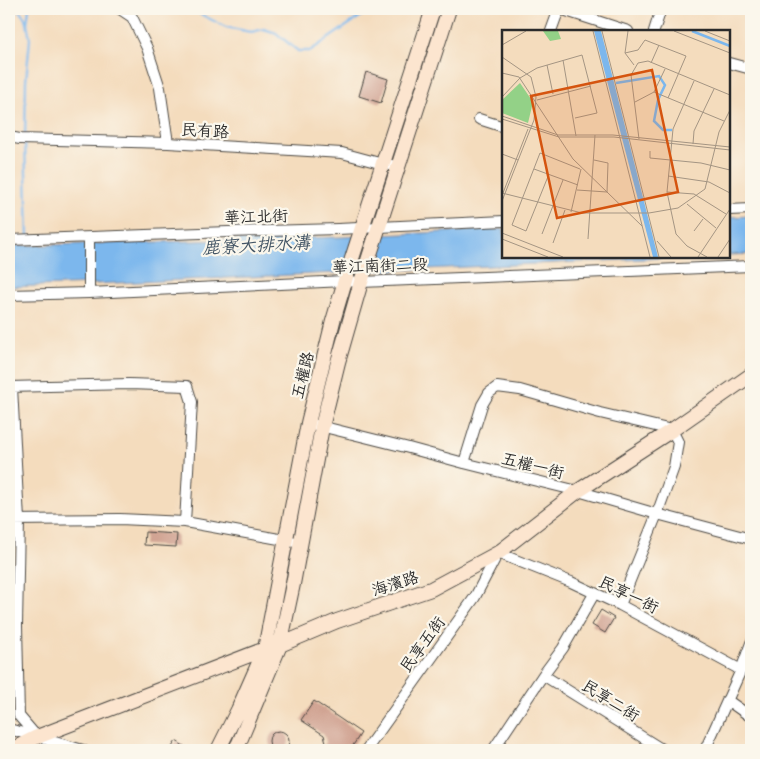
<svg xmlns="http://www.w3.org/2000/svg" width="760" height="759" font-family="'Balsamiq Sans','LXGW WenKai TC',sans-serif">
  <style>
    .water { fill: #7cb7ed; stroke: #54718c }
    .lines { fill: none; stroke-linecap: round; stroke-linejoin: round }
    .stream { stroke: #7cb7ed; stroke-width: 2.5 }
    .building { fill: #d0a291 }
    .street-casing { stroke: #494641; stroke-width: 12 }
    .secondary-casing { stroke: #494641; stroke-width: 16 }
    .street { stroke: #fff; stroke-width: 10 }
    .secondary { stroke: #fce5cf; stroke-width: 14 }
    .labels { text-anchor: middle; stroke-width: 4.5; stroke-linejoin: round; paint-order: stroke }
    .street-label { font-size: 16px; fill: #2b2b2b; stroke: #fbf7ec }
    .water-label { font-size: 18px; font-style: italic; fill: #435565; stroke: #fbf7ec }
    .inset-river { fill: none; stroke: #7cb7ed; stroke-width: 2.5 }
    .inset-road { fill: none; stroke: #a49583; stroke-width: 1 }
    .view { fill: #d5540f; fill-opacity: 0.15; stroke: #d5540f; stroke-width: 2.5 }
    .inset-edge { fill: none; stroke: #2b2b2b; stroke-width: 2.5 }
  </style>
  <rect width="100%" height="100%" fill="#fbf7ec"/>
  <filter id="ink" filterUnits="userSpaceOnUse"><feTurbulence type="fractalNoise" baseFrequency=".02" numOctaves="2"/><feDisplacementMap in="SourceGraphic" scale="10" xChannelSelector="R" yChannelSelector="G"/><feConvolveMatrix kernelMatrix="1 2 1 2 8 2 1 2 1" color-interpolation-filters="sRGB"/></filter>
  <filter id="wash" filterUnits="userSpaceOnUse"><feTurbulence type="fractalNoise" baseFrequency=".0096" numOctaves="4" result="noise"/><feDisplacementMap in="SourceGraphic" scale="20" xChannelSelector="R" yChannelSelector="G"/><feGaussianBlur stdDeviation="1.12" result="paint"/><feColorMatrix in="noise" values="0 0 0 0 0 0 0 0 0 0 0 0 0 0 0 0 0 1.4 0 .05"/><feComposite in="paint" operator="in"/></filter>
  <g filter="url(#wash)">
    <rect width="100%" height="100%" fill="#f4dcbd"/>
    <path class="water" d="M751 216V254L729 255V217Z
      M504 229V256H710L94 284 9 287V246L343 237Z"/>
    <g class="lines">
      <path class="stream" d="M19 9 27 22
        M190 9 226 27 251 32 264 29 276 33 298 51H310L367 12 370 9
        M25 137 26 81 30 39 27 23 29 9
        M25 142 28 237"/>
    </g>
    <g id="blocks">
      <path class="building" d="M366 72 388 79 381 103 359 96Z
        M145 532 177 534 176 547 144 545Z
        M601 610 614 618 605 633 592 625Z
        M314 701 361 733 350 750H321L326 742 324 735 301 720Z
        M269 741a10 10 0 1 1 20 0a10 10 0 1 1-20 0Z
        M176 741 190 750H170Z"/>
    </g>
  </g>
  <g filter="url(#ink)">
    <use href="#blocks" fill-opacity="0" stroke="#494641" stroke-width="1"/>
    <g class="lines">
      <g class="street-casing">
        <path id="street" d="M120 9 132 17 147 48 160 88 168 143
          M560 9 628 31
          M551 31 559 9
          M654 31 661 9
          M729 63 751 69
          M479 119 504 127
          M9 137 20 139 168 143 342 153 383 164 398 166
          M729 210 751 209
          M9 240 228 232 338 229 504 221
          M89 293V238
          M9 295 89 293 345 281 361 282 751 266
          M9 387 129 384 187 386 192 402 185 522
          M12 387 19 520 17 626 19 716 37 737
          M308 423 405 447 464 463 578 491 657 514 751 539
          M464 463 482 405 489 393 497 387 520 390 600 413 672 430 678 442 674 467 657 514 620 605
          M9 520 120 519 185 522 301 543
          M543 675 663 750
          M727 700 751 717
          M9 729 83 750
          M366 750 475 597 498 553 571 582 620 605 741 670
          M493 750 543 675 563 648 594 594
          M705 750 741 670 751 643"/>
      </g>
      <g class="secondary-casing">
        <path id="secondary" d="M11 750 37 737 265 649 280 645 337 621 431 589 498 553 578 491 672 430 751 375
          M218 750 238 710 265 649 308 423 333 321 347 274 433 9
          M235 750 239 743 280 645 293 584 322 427 338 362 361 282 449 9"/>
      </g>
      <use href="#street" class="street"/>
      <use href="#secondary" class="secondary"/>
    </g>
  </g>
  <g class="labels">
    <g class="street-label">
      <text transform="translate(205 130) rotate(3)" y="6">民有路</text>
      <text transform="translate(256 216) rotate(-2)" y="6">華江北街</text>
      <text transform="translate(380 265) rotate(-2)" y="6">華江南街二段</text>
      <text transform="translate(302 375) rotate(-76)" y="6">五權路</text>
      <text transform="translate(533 465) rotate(14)" y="6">五權一街</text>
      <text transform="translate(395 583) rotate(-18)" y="6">海濱路</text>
      <text transform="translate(629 594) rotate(26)" y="6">民享一街</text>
      <text transform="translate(422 644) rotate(-54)" y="6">民享五街</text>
      <text transform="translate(611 700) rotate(32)" y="6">民享二街</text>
    </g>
    <g class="water-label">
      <text transform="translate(256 245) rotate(-3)" y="6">鹿寮大排水溝</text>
    </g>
  </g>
  <g transform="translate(502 30)">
    <rect width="228" height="228" fill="#f4dcbd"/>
    <path d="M41 1H56L59 9 48 11ZM18 53 31 72 26 93 0 83V70Z" fill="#93d187"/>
    <path d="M92 1H99L156 227H151Z" fill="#7cb7ed"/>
    <path class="inset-river" d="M190 1 228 16M114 53 157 46 163 55 156 70 152 91 161 100H170"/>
    <path class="inset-road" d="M91 1 148 227M100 1 157 227M126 1 123 23 132 35M172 1 228 23M203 1 228 11M0 15 24 1M123 23 136 20 143 10 184 26 166 68M0 27 29 47 34 67 32 90 0 171M61 30 74 106M149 33 157 15M45 35 51 64M0 43 17 47 71 129 140 196M192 51 171 99 165 162 174 204 185 216 205 227M152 62 222 91M0 67 18 48 35 38 80 25 95 83 73 88M35 70 89 56M133 72 152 62 163 39M0 86 56 105H111L228 117M0 89 57 107H112L228 120M137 109 129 45 136 33 146 31 228 65M191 114 192 101 212 59M148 121V128L199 133 228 140M0 124 16 130M32 139 76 155M47 144 24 201 10 195 38 123 78 139M166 146 207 152 228 163M75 160 105 162 106 133 92 130M165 162 192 164 224 184M0 163 80 183H147L176 178 203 159 217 102 228 80M1 163 26 99M185 174 214 198M69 182 79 139M192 201 201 189M0 203 61 227M40 204 61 150M0 209 46 227M86 209 93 105M155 211 169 227M51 213 63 180M196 227 228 179M216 227 228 209"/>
    <path class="view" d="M150 40 176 162 55 188 29 66Z"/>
    <rect width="228" height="228" class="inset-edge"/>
  </g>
  <rect width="760" height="759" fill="none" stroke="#fbf7ec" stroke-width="30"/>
</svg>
